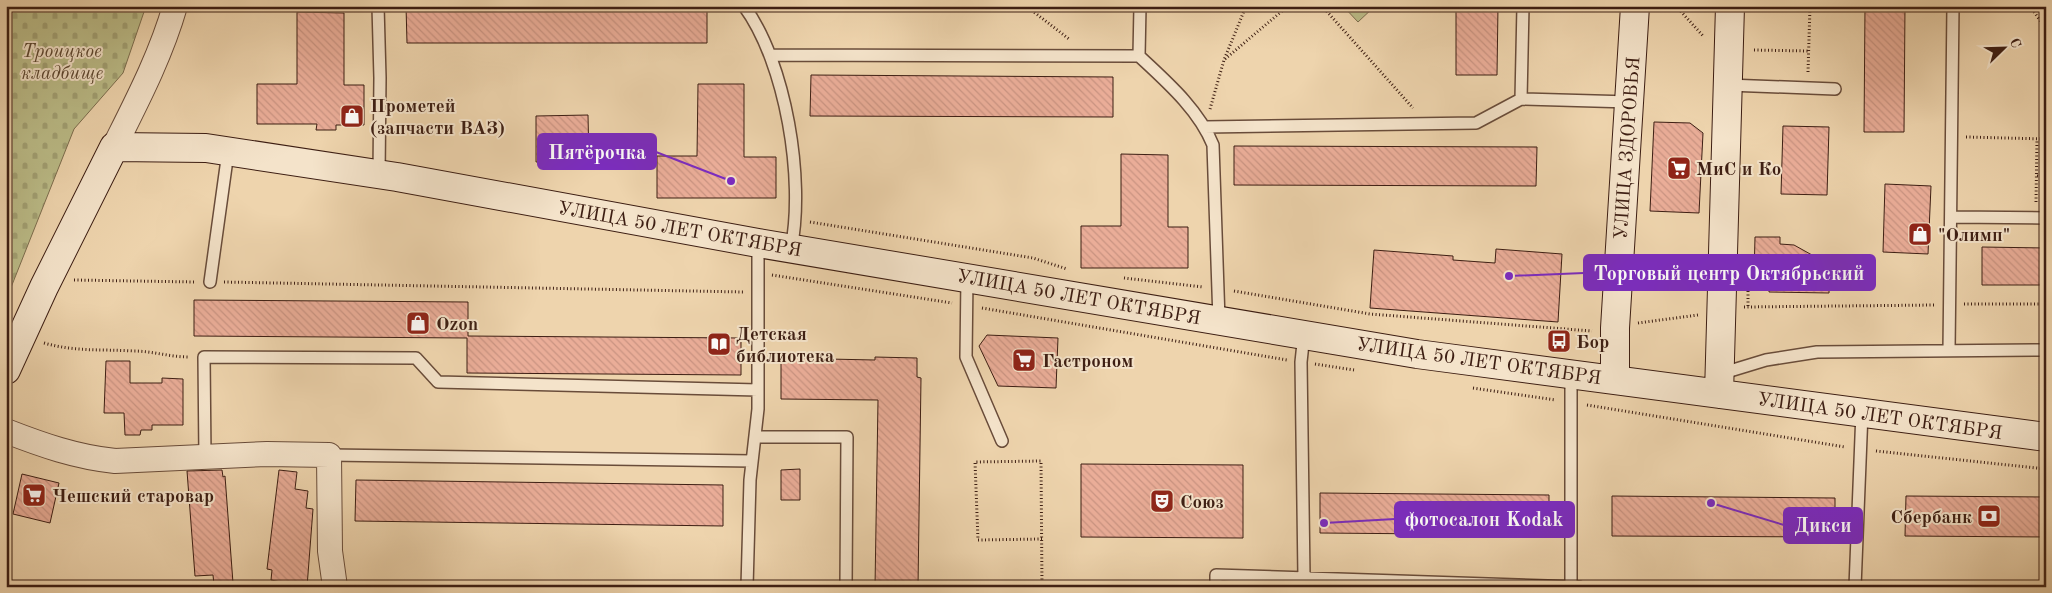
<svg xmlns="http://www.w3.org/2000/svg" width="2052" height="593" font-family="'Old Standard TT',serif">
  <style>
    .forest { fill: url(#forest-crowns); stroke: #7c6d4e }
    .cemetery { fill: url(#cemetery-stones); stroke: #7c6d4e }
    .building { fill: url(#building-back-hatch); stroke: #3d1e13 }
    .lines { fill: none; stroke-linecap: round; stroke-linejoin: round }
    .lane-casing { stroke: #694c3a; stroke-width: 14 }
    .street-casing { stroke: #694c3a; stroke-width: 26 }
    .secondary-casing { stroke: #3d1e13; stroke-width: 30 }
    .path { stroke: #3d1e13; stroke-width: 3; stroke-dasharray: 1 2.5; stroke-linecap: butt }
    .lane { stroke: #f4e3ca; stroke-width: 11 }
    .street { stroke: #f4e3ca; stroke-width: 24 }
    .secondary { stroke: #f4e3ca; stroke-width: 28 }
    .labels { text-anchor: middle; stroke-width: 4; stroke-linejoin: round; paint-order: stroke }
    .park-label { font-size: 19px; font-style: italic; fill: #5c4630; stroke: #f4e3ca }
    .poi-label { font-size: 19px; font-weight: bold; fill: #3d1e13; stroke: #f4e3ca; text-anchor: start }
    .street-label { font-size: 19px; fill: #3d1e13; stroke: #f4e3ca }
    .leader { fill: none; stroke: #7b2cbf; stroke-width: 2 }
    .callout-dot { fill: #7b2cbf; stroke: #f4e3ca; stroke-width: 2 }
    .callout { fill: #7b2cbf; stroke: #7b2cbf; stroke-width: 2 }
    .callout-label { font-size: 20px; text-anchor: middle; font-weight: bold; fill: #fff }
  </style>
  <defs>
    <pattern id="forest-crowns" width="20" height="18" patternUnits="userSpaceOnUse" patternTransform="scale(1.25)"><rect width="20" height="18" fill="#bbbc88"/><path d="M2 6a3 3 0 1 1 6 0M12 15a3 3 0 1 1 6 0" fill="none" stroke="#a2a174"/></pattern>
    <pattern id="cemetery-stones" width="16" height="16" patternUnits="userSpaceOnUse" patternTransform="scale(1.25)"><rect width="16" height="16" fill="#bbbc88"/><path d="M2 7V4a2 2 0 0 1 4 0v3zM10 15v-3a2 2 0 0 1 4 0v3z" fill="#a2a174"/></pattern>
    <pattern id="building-back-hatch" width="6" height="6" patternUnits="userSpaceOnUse" patternTransform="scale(1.25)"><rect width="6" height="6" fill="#eaad98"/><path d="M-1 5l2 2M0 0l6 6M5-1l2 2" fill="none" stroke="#ca9482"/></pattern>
  </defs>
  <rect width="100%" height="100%" fill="#eed4ad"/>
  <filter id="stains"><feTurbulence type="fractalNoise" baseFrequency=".004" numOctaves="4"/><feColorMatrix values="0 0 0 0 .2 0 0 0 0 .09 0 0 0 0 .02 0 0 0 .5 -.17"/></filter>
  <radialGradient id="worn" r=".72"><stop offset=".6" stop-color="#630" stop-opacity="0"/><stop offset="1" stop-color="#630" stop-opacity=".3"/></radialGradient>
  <path class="forest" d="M1343 6H1375L1358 22Z"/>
  <path class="cemetery" d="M6 6H146L123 73 74 129 6 300Z"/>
  <path class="building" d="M406 6H707V43H407Z
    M1456 6H1498L1497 75H1456Z
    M1865 6H1905L1904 132H1864Z
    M297 12 344 13V85H364V125H336V130H316L317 124H257V84H297Z
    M811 75 1113 77V117L810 116Z
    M698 84H744V157H776V198H657V156H697Z
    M588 115 589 161 536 162V116Z
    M1654 122 1690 123 1703 133 1699 213 1650 211Z
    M1783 126 1829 127 1827 195 1781 194Z
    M1234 146 1537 147 1536 186 1234 185Z
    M1121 154 1168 155V227H1188V268H1081V226H1121Z
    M1885 184 1931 186 1928 254 1883 252Z
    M1755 237H1780V244L1794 245 1830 265 1829 293 1769 292V289L1757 288V278H1754Z
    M1982 247 2046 248V285H1982Z
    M1496 249 1562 254 1558 322 1370 308 1374 250 1453 256V260L1495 263Z
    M194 300 468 302V336L741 338V375L467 373V338L194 336Z
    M987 335 1058 338 1056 388 998 386 979 346Z
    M875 357 917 358V377L921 378 918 587H875L878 400 781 399V358L875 360Z
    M106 361H130V383H162V378L183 379V425H152V430H141L140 435H125L124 413H104Z
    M1081 464 1243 465V538L1081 537Z
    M800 469V500H781V470Z
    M222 470 223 477 225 476 233 583 214 585 213 575 195 576 187 471Z
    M279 470 297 472 295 489 308 491 306 508 313 509 307 587 271 580 272 570 267 569Z
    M22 474 59 483 50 523 13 514Z
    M356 480 723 485V526L355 521Z
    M1320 493 1549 495V535L1320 533Z
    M1612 496 1835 498V537L1612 536Z
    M1906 496 2046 497V537L1905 536Z"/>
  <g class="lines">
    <g class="lane-casing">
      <path id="lane" d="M378 6 380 78 379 175
        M744 6C786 63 805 180 791 249
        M1140 6 1139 56C1167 82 1199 110 1213 145L1219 320
        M770 55 1139 56
        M1728 85 1835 89
        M1521 99 1523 6
        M1205 127 1476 123 1521 99 1630 102
        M1952 217 2046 218
        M967 278 966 357 1002 441
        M210 282 228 152
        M1304 334 1301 362 1304 577
        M1949 351 1953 6
        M1720 374 1766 360 1817 352 2046 350
        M755 437H847L846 587
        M329 455 752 461
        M205 458 204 357 416 358 438 382 758 390
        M1571 586V374
        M747 587 750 480 758 409V243
        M1216 587V575L1579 587
        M1855 587 1862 412"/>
    </g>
    <g class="street-casing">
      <path id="street" d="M114 147C137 101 161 55 175 6
        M6 431C42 445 76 457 115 461L267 454 329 455 330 551 335 587"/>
    </g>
    <g class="secondary-casing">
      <path id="secondary" d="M6 370 44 287 114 147 206 148 397 177 758 243 1417 354 2046 437
        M1615 380V328L1635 6
        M1719 394 1730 6"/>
    </g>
    <path class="path" d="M1026 6 1069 39
      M1322 6 1413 108
      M1676 6 1704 37
      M2030 6 2046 29
      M1754 50 1809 51
      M1225 59 1288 6
      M1808 72 1810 6
      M1210 109 1224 60 1246 6
      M1966 137 2046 139
      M2037 176 2046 177
      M2036 202 2037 139
      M810 222 1033 258 1067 269
      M772 275 952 303
      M1124 278 1203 287
      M74 280 195 282
      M224 282 743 292
      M1234 291 1370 314 1592 331
      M1964 304H2046
      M1748 306V284
      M1744 307 1935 305
      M982 308 1287 360
      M1638 323 1698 315
      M44 343C76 352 101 349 134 351 152 351 170 357 189 357
      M1315 364 1354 370
      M1473 388 1556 400
      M1587 405 1845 447
      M1876 451 2046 469
      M1042 539 978 540 975 462 1041 461 1042 587"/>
    <use href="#lane" class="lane"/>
    <use href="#street" class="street"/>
    <use href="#secondary" class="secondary"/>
  </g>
  <defs>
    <g id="shop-square" transform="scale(1.25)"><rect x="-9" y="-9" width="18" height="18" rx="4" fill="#8f2418" stroke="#f4e3ca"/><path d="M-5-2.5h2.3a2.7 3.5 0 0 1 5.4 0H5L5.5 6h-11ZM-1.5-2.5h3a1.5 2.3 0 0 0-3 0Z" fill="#fff"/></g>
    <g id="supermarket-square" transform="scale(1.25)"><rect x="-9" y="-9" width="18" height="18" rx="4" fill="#8f2418" stroke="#f4e3ca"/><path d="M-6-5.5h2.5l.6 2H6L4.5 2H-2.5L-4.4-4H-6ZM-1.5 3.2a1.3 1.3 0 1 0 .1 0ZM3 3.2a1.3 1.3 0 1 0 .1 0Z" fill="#fff"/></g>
    <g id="bus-square" transform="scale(1.25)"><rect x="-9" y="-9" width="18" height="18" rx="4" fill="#8f2418" stroke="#f4e3ca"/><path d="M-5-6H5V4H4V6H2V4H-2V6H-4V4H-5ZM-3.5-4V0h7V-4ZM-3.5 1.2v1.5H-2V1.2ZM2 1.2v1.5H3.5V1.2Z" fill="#fff"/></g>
    <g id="library-square" transform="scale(1.25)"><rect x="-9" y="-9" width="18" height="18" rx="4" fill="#8f2418" stroke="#f4e3ca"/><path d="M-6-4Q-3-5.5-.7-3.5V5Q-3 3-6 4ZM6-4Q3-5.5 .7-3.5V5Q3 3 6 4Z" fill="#fff"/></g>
    <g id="theatre-square" transform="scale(1.25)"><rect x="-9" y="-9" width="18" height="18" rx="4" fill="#8f2418" stroke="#f4e3ca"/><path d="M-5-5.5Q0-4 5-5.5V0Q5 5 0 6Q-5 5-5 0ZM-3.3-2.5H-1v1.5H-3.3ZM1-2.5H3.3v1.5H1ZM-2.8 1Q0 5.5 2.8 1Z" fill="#fff"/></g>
    <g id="bank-square" transform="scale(1.25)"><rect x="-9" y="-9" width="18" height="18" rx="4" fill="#8f2418" stroke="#f4e3ca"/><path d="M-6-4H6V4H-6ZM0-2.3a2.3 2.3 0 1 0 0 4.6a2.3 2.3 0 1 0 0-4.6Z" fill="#fff"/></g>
  </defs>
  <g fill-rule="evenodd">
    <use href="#shop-square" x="352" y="116"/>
    <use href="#supermarket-square" x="1679" y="168"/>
    <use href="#shop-square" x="1920" y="234"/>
    <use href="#shop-square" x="418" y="323"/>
    <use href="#bus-square" x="1559" y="341"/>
    <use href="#library-square" x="719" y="344"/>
    <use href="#supermarket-square" x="1024" y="360"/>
    <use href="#supermarket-square" x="34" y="495"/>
    <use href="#theatre-square" x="1162" y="501"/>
    <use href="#bank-square" x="1989" y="516"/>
  </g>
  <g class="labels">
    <g class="park-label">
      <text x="62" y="57">Троицкое<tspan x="62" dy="22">кладбище</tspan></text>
    </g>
    <g class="poi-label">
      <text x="370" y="112">Прометей<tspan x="370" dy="22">(запчасти ВАЗ)</tspan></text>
      <text x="1696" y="175">МиС и Ко</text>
      <text x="1938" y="241">"Олимп"</text>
      <text x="436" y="330">Ozon</text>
      <text x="736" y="340">Детская<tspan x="736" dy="22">библиотека</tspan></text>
      <text x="1576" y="348">Бор</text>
      <text x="1042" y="367">Гастроном</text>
      <text x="52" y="502">Чешский старовар</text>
      <text x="1180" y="508">Союз</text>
      <text x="1972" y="523" text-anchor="end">Сбербанк</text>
    </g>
    <g class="street-label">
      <text transform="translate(1626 148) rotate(-86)" y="7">УЛИЦА ЗДОРОВЬЯ</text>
      <text transform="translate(680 228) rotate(10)" y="7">УЛИЦА 50 ЛЕТ ОКТЯБРЯ</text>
      <text transform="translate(1079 296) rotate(10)" y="7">УЛИЦА 50 ЛЕТ ОКТЯБРЯ</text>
      <text transform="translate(1479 360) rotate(8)" y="7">УЛИЦА 50 ЛЕТ ОКТЯБРЯ</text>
      <text transform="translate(1880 415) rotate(8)" y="7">УЛИЦА 50 ЛЕТ ОКТЯБРЯ</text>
    </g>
  </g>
  <path class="leader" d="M731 181L656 152M1509 276L1584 273M1324 523L1395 519M1711 503L1784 525"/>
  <g class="callout-dot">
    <circle cx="731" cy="181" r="5"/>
    <circle cx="1509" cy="276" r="5"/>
    <circle cx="1324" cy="523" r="5"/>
    <circle cx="1711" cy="503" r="5"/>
  </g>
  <g class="callout">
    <rect x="538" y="134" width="118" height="35" rx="5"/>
    <rect x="1584" y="255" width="291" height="35" rx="5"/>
    <rect x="1395" y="502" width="179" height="35" rx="5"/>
    <rect x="1784" y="508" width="78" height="35" rx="5"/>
  </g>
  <g class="callout-label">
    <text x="597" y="159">Пятёрочка</text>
    <text x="1729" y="280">Торговый центр Октябрьский</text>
    <text x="1484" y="526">фотосалон Kodak</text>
    <text x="1823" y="532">Дикси</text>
  </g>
  <rect width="2052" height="593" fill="none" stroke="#eed4ad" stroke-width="25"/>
  <rect x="8" y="8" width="2037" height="578" fill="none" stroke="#3d1e13" stroke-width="2.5"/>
  <rect x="12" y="12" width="2027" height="568" fill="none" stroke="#3d1e13"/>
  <g transform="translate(2004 48) rotate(67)" stroke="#f4e3ca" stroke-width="4" paint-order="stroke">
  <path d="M0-4L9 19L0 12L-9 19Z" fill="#3d1e13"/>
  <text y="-8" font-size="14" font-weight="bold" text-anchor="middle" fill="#3d1e13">С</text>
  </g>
  <rect width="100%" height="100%" filter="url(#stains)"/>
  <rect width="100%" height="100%" fill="url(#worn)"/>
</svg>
